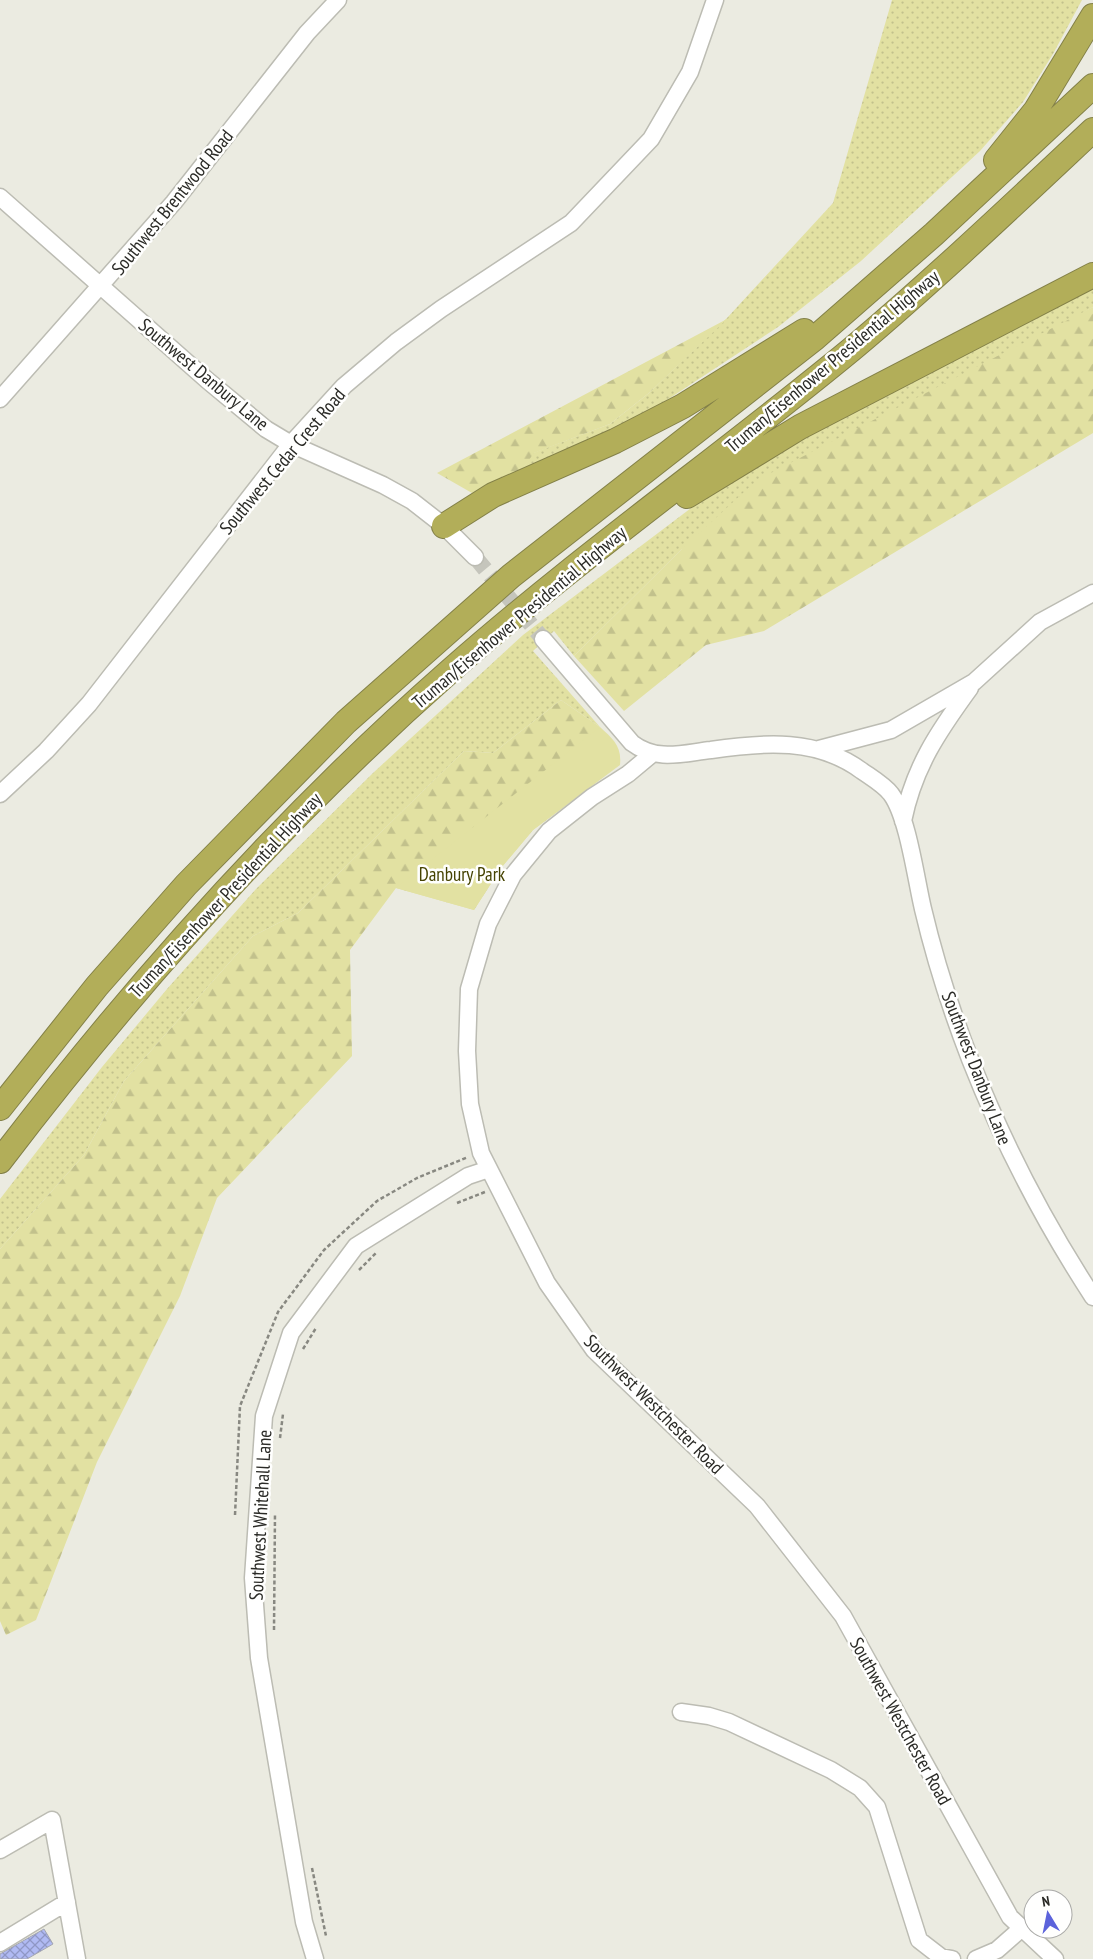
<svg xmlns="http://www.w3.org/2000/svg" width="1093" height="1959" font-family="'PT Sans Narrow',sans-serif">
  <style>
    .grass { fill: url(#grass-dots) }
    .forest { fill: url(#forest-firs) }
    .green { fill: #e2e1a2 }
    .building { fill: url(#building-cross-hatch); stroke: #a5a7b0 }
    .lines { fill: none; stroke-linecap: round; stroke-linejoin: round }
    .minor-tunnel { stroke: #c5c5bc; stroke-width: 16; stroke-dasharray: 16 8; stroke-linecap: butt }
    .minor-casing { stroke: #bcbcb3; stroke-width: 19 }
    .highway-casing { stroke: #838048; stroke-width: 26 }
    .path { stroke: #888881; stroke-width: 2.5; stroke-dasharray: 4 2.5; stroke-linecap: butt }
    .minor { stroke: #fff; stroke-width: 16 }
    .highway { stroke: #b2ae59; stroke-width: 24 }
    .labels { text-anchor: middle; stroke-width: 5; stroke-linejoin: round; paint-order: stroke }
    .street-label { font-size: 19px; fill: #2b2b27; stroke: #fffffe }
    .park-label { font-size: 19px; fill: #464302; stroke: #fffffe }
  </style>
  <defs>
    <pattern id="grass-dots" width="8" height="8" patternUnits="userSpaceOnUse" patternTransform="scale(1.25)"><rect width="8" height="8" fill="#e2e1a2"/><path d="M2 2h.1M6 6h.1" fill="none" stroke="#c2c18c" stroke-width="1.8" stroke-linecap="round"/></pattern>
    <pattern id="forest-firs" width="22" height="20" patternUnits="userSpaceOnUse" patternTransform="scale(1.25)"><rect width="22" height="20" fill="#e2e1a2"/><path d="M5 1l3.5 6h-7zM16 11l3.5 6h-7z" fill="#c2c18c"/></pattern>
    <pattern id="building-cross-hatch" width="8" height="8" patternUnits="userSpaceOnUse" patternTransform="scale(1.25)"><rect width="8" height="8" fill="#b0baf3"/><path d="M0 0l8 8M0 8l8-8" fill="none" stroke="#8f97c5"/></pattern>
  </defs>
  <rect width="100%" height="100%" fill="#ebebe1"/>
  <path class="grass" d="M892 0H1082L1053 54 1023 102 980 151 861 261 778 327 644 415 521 471 533 453 610 424 649 393 727 318 833 203Z
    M1093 286V307L681 550 574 656 554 631 533 651 600 727 561 700 493 753 464 751 298 913 253 936 124 1081 84 1155 0 1249V1199L102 1067 167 989 256 889 373 773 523 635 707 496 848 412Z"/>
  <path class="forest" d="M1093 307V433L764 631 706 645 624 711 574 656 681 550 757 480Z
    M727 319 649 393 610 424 534 453 521 471 472 493 437 473Z
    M561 700 600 727 573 800 533 830 501 868 474 910 396 888 350 950 352 1056 217 1198 180 1296 97 1462 36 1620 6 1635 0 1621V1249L84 1155 124 1081 253 936 298 913 464 751 493 753Z"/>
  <path class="green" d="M600 727C613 739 622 746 620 765L533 830 501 868 474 910 396 888Z"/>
  <path class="building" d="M44 1929 53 1944 27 1959H0V1954Z"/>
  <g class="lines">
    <path class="minor-tunnel" d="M475 557 543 639"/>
    <g class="minor-casing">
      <path id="minor" d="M0 197 207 380 266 429 291 444 383 485 412 501 444 526 475 557
        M0 399 174 202 307 33 338 0
        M543 639 632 743C657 762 683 753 711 750 764 742 818 738 862 771 872 778 884 785 891 794 908 817 916 880 923 909 935 960 951 1010 970 1059 1003 1143 1044 1222 1093 1297
        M819 749 891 730 974 682 1040 622 1093 593
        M652 754 628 774 592 797 549 831 513 875 488 924 469 989 467 1051 470 1104 481 1153 547 1283 594 1350 757 1506 843 1616 1010 1917 1055 1959
        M0 794 46 751 89 704 291 444 344 386 396 342 441 309 571 223 651 139 690 72 715 0
        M903 821C914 767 938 732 970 688
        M681 1712 709 1716 729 1722 831 1770 860 1788 877 1807 919 1940 941 1957 952 1959
        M0 1850 52 1820 77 1959
        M0 1943 67 1902
        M315 1959 304 1922 259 1658 253 1578 264 1416 291 1333 356 1246 468 1176 489 1169
        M976 1959 997 1950 1022 1928"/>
    </g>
    <g class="highway-casing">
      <path id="highway" d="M996 160 1036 110 1093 16
        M687 496 800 427 1093 275
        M444 526 493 495 615 441 683 406 804 331
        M0 1108 97 986 186 885 346 722 511 576 815 338 934 234 1093 86
        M0 1161C135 984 283 818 450 671 579 557 720 458 852 349 935 279 1014 204 1093 130"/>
    </g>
    <path class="path" d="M457 1203 485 1192
      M359 1270 376 1253
      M303 1349 316 1328
      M280 1438 283 1414
      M235 1515 240 1406 278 1312 324 1250 377 1201 417 1178 468 1157
      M274 1630 275 1513
      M312 1868 326 1936"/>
    <use href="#minor" class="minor"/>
    <use href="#highway" class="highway"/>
  </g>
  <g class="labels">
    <g class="street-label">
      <text transform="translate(172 202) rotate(-51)" y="7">Southwest Brentwood Road</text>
      <text transform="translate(832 361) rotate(-40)" y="7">Truman/Eisenhower Presidential Highway</text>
      <text transform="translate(204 374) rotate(40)" y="7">Southwest Danbury Lane</text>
      <text transform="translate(282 461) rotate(-50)" y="7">Southwest Cedar Crest Road</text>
      <text transform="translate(519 617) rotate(-40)" y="7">Truman/Eisenhower Presidential Highway</text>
      <text transform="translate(225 895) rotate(-47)" y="7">Truman/Eisenhower Presidential Highway</text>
      <text transform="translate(977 1068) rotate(69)" y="7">Southwest Danbury Lane</text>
      <text transform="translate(654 1404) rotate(45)" y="7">Southwest Westchester Road</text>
      <text transform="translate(260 1515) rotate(-87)" y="7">Southwest Whitehall Lane</text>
      <text transform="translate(901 1721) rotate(61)" y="7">Southwest Westchester Road</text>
    </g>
    <g class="park-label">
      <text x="462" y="881">Danbury Park</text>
    </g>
  </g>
  <g transform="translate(1048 1914) rotate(350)"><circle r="24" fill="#fffffe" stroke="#aaaaa8"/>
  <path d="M0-4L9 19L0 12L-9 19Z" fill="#5c63db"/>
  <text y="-8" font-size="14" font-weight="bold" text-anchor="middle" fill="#2b2b27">N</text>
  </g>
</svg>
